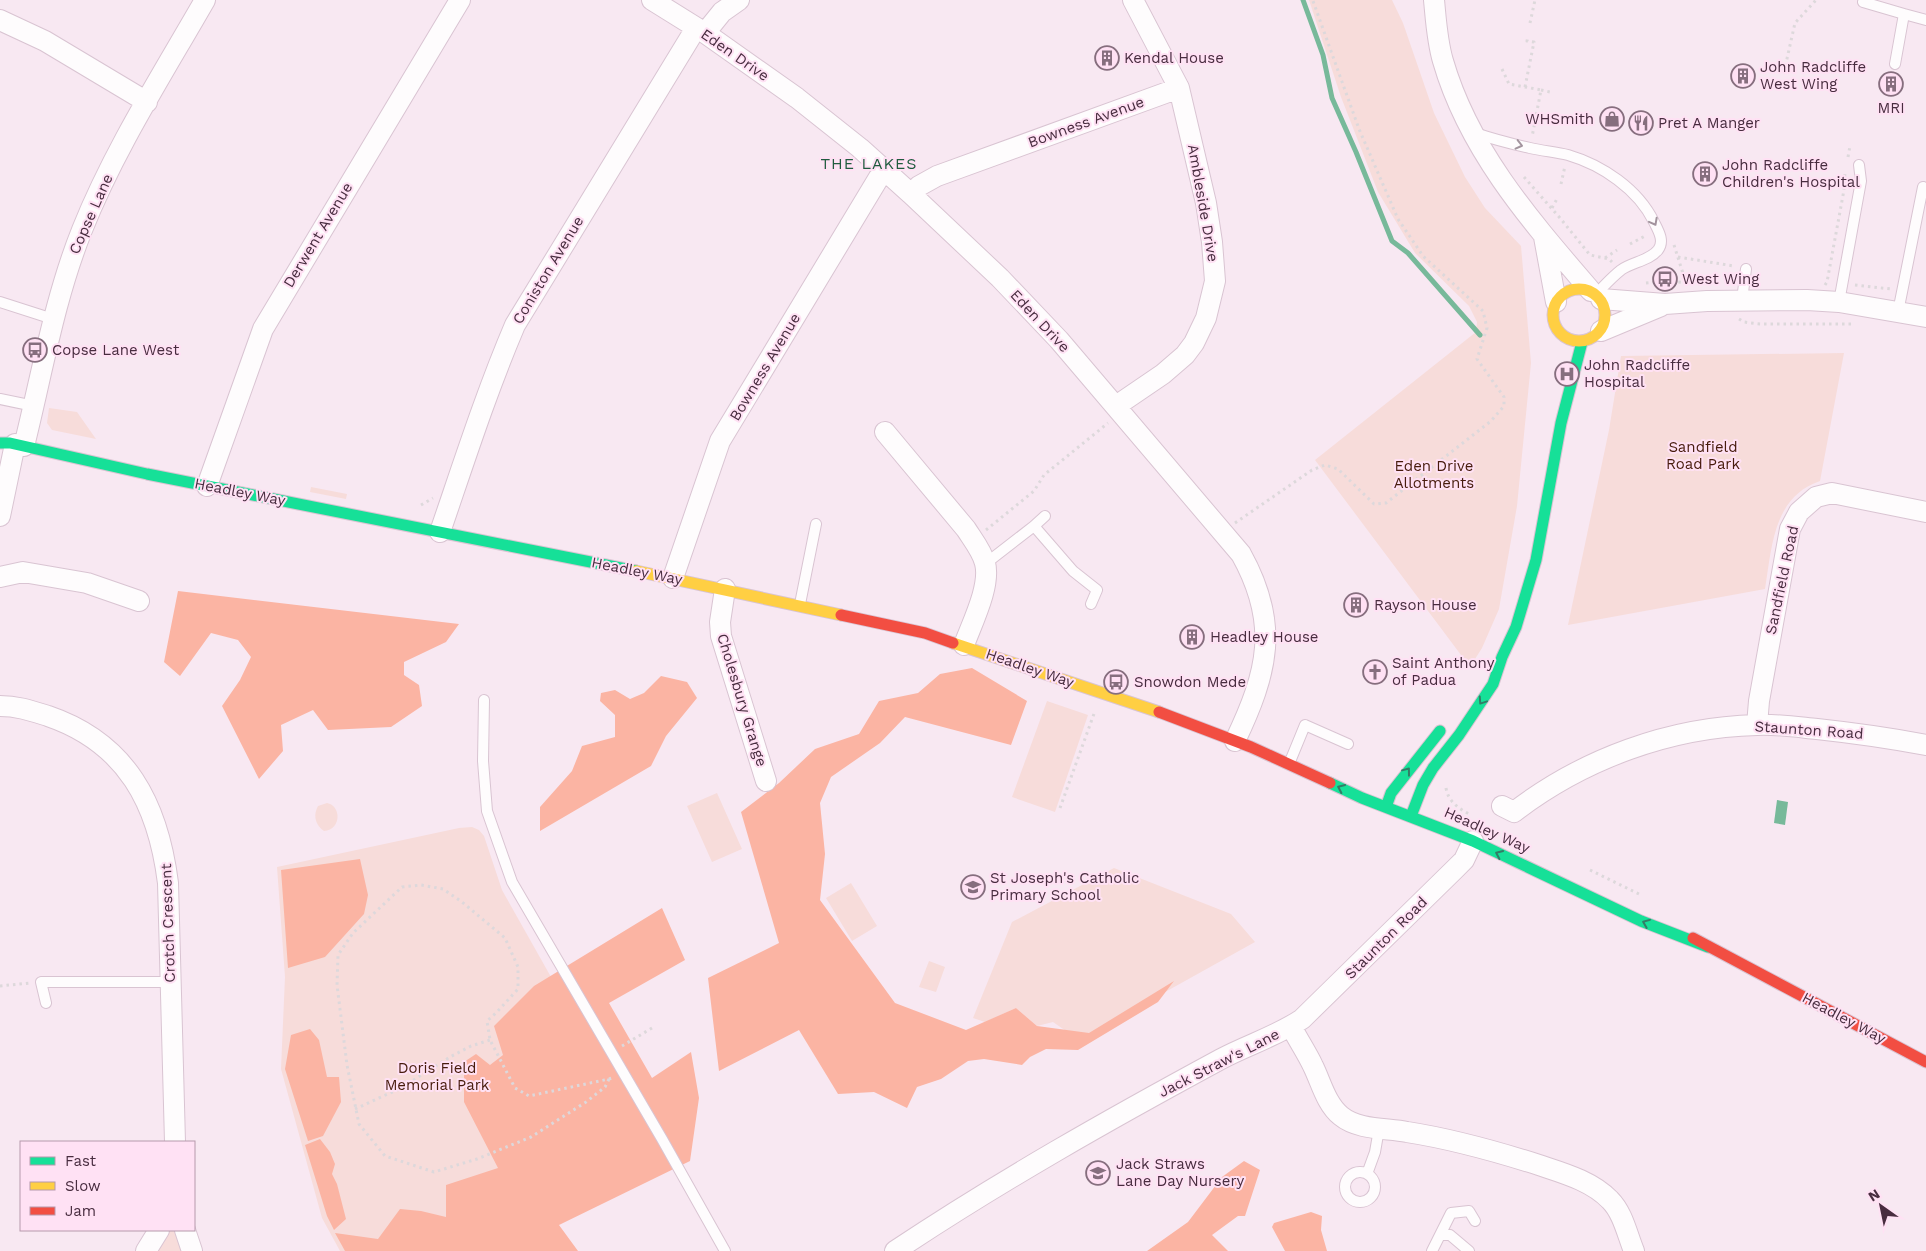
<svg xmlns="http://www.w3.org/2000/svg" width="1926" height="1251" font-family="'Work Sans',sans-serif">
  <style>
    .green { fill: #f7dcda }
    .forest { fill: #fbb4a3 }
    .water { fill: #77b99a }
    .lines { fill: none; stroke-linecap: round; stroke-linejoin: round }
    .stream { stroke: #77b99a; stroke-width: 5 }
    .lane-casing { stroke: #d9c4d2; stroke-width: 12 }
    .street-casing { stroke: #d9c4d2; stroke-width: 22 }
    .fast-casing { stroke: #d9c4d2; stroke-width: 13 }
    .slow-casing { stroke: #d9c4d2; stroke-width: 13 }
    .jam-casing { stroke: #d9c4d2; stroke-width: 13 }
    .path { stroke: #ddd8db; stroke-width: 3; stroke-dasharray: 2.5 4; stroke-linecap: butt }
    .lane { stroke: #fefcfd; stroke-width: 10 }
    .street { stroke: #fefcfd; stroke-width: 20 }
    .fast { stroke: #16e098; stroke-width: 11 }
    .slow { stroke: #ffcf43; stroke-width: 11 }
    .jam { stroke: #f24e42; stroke-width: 11 }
    .oneway { stroke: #a3949e }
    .oneway2 { stroke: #327d67 }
    .labels { text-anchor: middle; stroke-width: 4; stroke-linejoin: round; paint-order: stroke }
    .street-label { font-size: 15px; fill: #482c3f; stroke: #ffe1f4 }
    .poi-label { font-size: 15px; fill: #482c3f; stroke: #ffe1f4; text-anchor: start }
    .park-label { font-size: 15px; fill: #471b0c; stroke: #ffe1f4 }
    .neighbourhood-label { font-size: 16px; letter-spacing: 1px; fill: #1f5c3e; stroke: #ffe1f4 }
  </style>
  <rect width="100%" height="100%" fill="#f8e8f2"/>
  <path class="green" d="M1309 0H1392L1403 23 1434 113 1465 177 1485 208 1521 246 1531 363 1517 506 1499 609 1482 648 1470 667 1315 460 1476 332 1477 322 1469 306 1415 253 1378 192 1341 97Z
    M1844 353 1820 481C1773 497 1772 547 1765 589L1568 625 1609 430 1621 356Z
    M49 408 77 412 96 439 52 430 47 423Z
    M311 487 347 494 346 499 310 492Z
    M1047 701 1088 715 1055 812 1012 797Z
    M717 793 742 849 712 862 687 806Z
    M327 803C342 806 341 830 324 831 315 825 313 815 318 806Z
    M472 827 479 830 484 836 502 890 644 1142 428 1251H340L322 1218 281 1069 285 977 277 867 459 828Z
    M1114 868 1231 914 1255 942 1079 1040 1053 1022 1037 1026 1016 1008 985 1022 973 1018 1012 922Z
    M851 883 877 926 852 941 826 898Z
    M929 961 945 967 936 992 919 987Z
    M170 1230H176L182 1251H158Z"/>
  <path class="forest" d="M178 591 459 624 446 642 404 662V675L419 685 422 706 391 727 328 730 313 710 281 725 283 751 259 779 222 706 240 680 251 657 238 640 211 633 180 676 164 662Z
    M972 668 1027 701 1011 745 905 717 880 743 831 777 820 803 825 854 820 900 895 1003 966 1030 1016 1008 1037 1026 1089 1033 1174 981 1158 1002 1078 1050 1046 1049 1030 1057 1022 1065 984 1059 968 1061 941 1079 917 1087 907 1108 874 1092 838 1094 799 1030 719 1071 708 978 779 943 741 812 779 783 815 749 859 734 879 701 918 693 940 674Z
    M661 676 687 682 697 698 666 736 651 766 540 831V807L572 771 582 746 615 737V715L600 701 601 693 615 690 630 699 644 693Z
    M360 859 368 895 364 914 325 957 288 968 281 870Z
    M662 908 685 960 609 1003 652 1078 691 1052 699 1098 690 1161 559 1225 578 1251H345L335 1233 378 1239 400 1209 421 1211 446 1217V1185L498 1168 464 1102V1062L476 1054 490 1065 503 1055 494 1026 534 986Z
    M310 1029 319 1040 327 1077H339L341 1102 323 1136 308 1141 285 1069 291 1035Z
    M320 1139 330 1152 335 1164 332 1174 337 1184 346 1219 334 1230 327 1216 305 1145Z
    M1244 1161 1260 1170 1245 1216H1238L1212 1235 1228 1251H1147L1188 1222 1222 1177Z
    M1311 1212 1322 1216 1321 1230 1327 1251H1285L1272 1227 1274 1223Z"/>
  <path class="water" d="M1777 800 1788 802 1785 825 1774 823Z"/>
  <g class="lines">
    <path class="stream" d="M1303 0 1323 55 1332 98 1356 152 1392 241 1408 253 1480 335"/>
    <g class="lane-casing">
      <path id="lane" d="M1864 0 1863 2 1904 14 1895 64
        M1904 14 1926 20
        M1475 133C1493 139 1512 144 1530 148 1543 151 1556 152 1568 155 1602 165 1638 189 1654 222 1658 230 1665 241 1658 250 1649 261 1632 262 1621 270 1612 277 1604 286 1596 294
        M1742 300 1746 269
        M0 302 53 319
        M1839 302 1861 181 1859 165
        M1898 312 1923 187
        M0 399 34 406
        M1034 526 1045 516
        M985 564 1034 526 1073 571 1097 590 1091 604
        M800 604 816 524
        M484 700 483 761 487 811 512 882 662 1139 725 1251
        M1289 764 1305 725 1348 744
        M46 1003 41 982H170
        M1345 1187a15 15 0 1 1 30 0a15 15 0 1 1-30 0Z
        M1367 1174 1375 1152 1379 1129
        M1440 1235 1451 1213 1469 1211 1475 1221
        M1432 1251 1440 1235H1450L1469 1251"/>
    </g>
    <g class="street-casing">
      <path id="street" d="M652 0 705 33 797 98 860 148 911 194 1000 278 1059 340 1241 554C1280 624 1268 672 1235 741
        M1434 0C1436 20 1437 41 1443 61 1469 151 1531 221 1591 291
        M0 20 45 41 147 102
        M705 33 722 12 739 0
        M911 194 919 186 937 176 1179 88
        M1544 237 1556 302
        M1601 299 1665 304 1707 301 1807 300 1839 302 1926 317
        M1601 331 1661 306
        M1116 406 1163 374 1185 355 1194 343 1206 318 1215 281 1212 242 1206 203 1179 88 1133 0
        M885 432 966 529C973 540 982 551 985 563 991 586 972 623 964 645
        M24 446C42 374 54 300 82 230 114 150 162 75 205 0
        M207 486 263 329 460 0
        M0 516 15 444
        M440 532C464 462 486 393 515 325L696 28
        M0 577 23 572 87 583 139 601
        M673 578 720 441 884 169
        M725 589 720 622 721 636 766 781
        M0 706C18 706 32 711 48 716 127 743 158 804 168 883L175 1142
        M1757 725 1759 701 1790 529 1799 512 1816 497 1832 493 1926 512
        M1502 806 1514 812C1583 759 1670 727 1757 725 1777 724 1797 727 1817 729 1854 733 1890 738 1926 745
        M1291 1026C1298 1040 1307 1053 1313 1066 1321 1082 1326 1104 1341 1116 1358 1130 1386 1128 1407 1132 1452 1139 1495 1151 1539 1165 1563 1173 1592 1181 1610 1200 1623 1213 1627 1234 1634 1251
        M185 1230 192 1251
        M146 1251 159 1230
        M895 1251C1000 1181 1110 1119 1221 1059 1247 1045 1277 1036 1302 1019L1456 868 1464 860 1473 841"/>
    </g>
    <g class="fast-casing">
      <path id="fast" d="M0 443H10L147 474 636 571
        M1330 783 1362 798 1473 841 1641 921 1708 947
        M1386 807 1391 793 1440 731
        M1411 816 1423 785 1433 768 1459 735 1493 684 1502 657 1516 627 1536 560 1561 423 1582 342"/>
    </g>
    <g class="slow-casing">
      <path id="slow" d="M1553 315a26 26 0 1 1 52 0a26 26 0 1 1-52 0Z
        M636 571 841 615
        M953 643 1159 712"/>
    </g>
    <g class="jam-casing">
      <path id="jam" d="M841 615 925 633 953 643
        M1159 712 1251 747 1330 783
        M1693 938 1926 1062"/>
    </g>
    <path class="path" d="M1530 23 1535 0
      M1502 69 1509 84 1541 90 1532 137
      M1784 72 1795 23 1816 0
      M1525 87 1534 42 1527 41 1528 36
      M1541 90 1550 92
      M1848 157 1850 146
      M1524 177 1560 218 1590 255 1609 259 1612 262
      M1561 184 1565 166
      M1552 208 1558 197
      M1630 244 1647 235
      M1674 245 1686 283
      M1678 257 1734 266
      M1605 258 1617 250
      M1646 283 1665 281 1689 283
      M1825 285 1827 282 1844 190 1845 171
      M1855 285 1891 289
      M1739 319 1744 322 1760 324H1852
      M421 505 433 498
      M1235 523 1312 470 1325 465 1338 469 1374 504 1386 503 1491 421 1504 406V397L1477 359 1487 328 1483 311 1423 256 1398 219 1359 129 1313 1
      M986 530 1034 491 1044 475 1108 423
      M1446 788C1448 801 1458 808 1469 814
      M1060 808 1095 711
      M1590 870 1641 895
      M0 986 30 983
      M622 1046 652 1028
      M609 1079 605 1087 586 1102 531 1137 477 1159 434 1172 385 1156 359 1124 347 1065 337 985 338 955 353 933 402 887 421 885 443 889 462 902 505 938 518 967V989L496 1013 487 1021 490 1040 515 1088 529 1096 609 1079 612 1078
      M355 1109 401 1088 450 1057 471 1046 490 1040"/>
    <use href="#lane" class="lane"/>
    <use href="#street" class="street"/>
    <use href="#fast" class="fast"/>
    <use href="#slow" class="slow"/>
    <use href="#jam" class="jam"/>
  </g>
  <defs><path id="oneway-chevron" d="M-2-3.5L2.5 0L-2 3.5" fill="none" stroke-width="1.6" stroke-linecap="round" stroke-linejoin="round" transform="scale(1.25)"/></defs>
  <g class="oneway">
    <use href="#oneway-chevron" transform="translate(1519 145) rotate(14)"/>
    <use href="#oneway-chevron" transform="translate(1654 222) rotate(62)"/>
  </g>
  <g class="oneway2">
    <use href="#oneway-chevron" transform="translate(1482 701) rotate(124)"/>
    <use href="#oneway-chevron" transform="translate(1407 771) rotate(-53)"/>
    <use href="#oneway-chevron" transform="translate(1341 788) rotate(-155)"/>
    <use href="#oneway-chevron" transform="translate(1499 854) rotate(-155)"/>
    <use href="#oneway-chevron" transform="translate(1646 923) rotate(-158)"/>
  </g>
  <defs>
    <g id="building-ring" transform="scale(1.25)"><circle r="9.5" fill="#ffe1f4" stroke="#866e7e" stroke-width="1.5"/><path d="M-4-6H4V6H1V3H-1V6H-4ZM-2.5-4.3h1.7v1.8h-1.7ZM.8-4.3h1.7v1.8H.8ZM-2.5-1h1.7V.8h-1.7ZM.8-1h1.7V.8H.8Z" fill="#866e7e"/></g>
    <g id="shop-ring" transform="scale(1.25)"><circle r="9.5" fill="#ffe1f4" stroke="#866e7e" stroke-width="1.5"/><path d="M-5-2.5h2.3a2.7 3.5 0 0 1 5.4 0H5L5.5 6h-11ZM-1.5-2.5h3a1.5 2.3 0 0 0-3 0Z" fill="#866e7e"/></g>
    <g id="restaurant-ring" transform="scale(1.25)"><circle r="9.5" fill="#ffe1f4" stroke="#866e7e" stroke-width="1.5"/><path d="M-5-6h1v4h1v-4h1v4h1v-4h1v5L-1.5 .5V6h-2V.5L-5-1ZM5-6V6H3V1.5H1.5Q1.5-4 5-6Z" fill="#866e7e"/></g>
    <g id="bus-ring" transform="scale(1.25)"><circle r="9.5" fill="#ffe1f4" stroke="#866e7e" stroke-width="1.5"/><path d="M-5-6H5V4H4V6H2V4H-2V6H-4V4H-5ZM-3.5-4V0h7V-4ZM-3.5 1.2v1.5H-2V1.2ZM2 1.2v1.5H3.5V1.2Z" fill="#866e7e"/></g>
    <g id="hospital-ring" transform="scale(1.25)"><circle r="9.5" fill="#ffe1f4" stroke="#866e7e" stroke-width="1.5"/><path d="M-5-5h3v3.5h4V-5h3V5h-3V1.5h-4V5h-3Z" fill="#866e7e"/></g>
    <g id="church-ring" transform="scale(1.25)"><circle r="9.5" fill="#ffe1f4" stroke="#866e7e" stroke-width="1.5"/><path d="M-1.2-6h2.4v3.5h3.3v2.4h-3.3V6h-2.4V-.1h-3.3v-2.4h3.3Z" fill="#866e7e"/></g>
    <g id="school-ring" transform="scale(1.25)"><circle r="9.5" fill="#ffe1f4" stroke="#866e7e" stroke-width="1.5"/><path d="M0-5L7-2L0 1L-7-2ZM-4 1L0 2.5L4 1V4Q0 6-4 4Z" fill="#866e7e"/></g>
  </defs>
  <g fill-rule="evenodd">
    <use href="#building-ring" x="1107" y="58"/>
    <use href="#building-ring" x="1743" y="76"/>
    <use href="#building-ring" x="1891" y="84"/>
    <use href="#shop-ring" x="1612" y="119"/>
    <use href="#restaurant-ring" x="1641" y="123"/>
    <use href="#building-ring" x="1705" y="174"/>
    <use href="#bus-ring" x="1665" y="279"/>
    <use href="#bus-ring" x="35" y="350"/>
    <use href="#hospital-ring" x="1567" y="374"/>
    <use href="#building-ring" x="1356" y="605"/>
    <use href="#building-ring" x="1192" y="637"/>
    <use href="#church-ring" x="1375" y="672"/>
    <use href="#bus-ring" x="1116" y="682"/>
    <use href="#school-ring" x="973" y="887"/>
    <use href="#school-ring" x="1098" y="1173"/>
  </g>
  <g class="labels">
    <g class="street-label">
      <text transform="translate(735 55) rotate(35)" y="5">Eden Drive</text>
      <text transform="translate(1086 122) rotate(-20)" y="5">Bowness Avenue</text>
      <text transform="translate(1203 203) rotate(80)" y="5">Ambleside Drive</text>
      <text transform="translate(91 214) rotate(-66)" y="5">Copse Lane</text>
      <text transform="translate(318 235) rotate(-59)" y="5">Derwent Avenue</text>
      <text transform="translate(548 270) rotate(-59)" y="5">Coniston Avenue</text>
      <text transform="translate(1040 321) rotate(47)" y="5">Eden Drive</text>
      <text transform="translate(765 367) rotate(-59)" y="5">Bowness Avenue</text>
      <text transform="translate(240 492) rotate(11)" y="5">Headley Way</text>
      <text transform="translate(637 571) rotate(11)" y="5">Headley Way</text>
      <text transform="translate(1782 580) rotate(-78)" y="5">Sandfield Road</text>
      <text transform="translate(1030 668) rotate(19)" y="5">Headley Way</text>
      <text transform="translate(742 700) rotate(73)" y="5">Cholesbury Grange</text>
      <text transform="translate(1809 730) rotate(4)" y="5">Staunton Road</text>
      <text transform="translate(1487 830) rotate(24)" y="5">Headley Way</text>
      <text transform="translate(168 923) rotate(-92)" y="5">Crotch Crescent</text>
      <text transform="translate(1386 938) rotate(-45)" y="5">Staunton Road</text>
      <text transform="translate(1844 1018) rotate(28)" y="5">Headley Way</text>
      <text transform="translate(1219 1063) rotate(-27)" y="5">Jack Straw's Lane</text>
    </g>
    <g class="poi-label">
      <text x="1124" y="63">Kendal House</text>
      <text x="1760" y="72">John Radcliffe<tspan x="1760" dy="17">West Wing</tspan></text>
      <text x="1891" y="113" text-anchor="middle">MRI</text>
      <text x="1594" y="124" text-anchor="end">WHSmith</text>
      <text x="1658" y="128">Pret A Manger</text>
      <text x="1722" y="170">John Radcliffe<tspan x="1722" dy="17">Children's Hospital</tspan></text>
      <text x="1682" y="284">West Wing</text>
      <text x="52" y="355">Copse Lane West</text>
      <text x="1584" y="370">John Radcliffe<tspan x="1584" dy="17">Hospital</tspan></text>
      <text x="1374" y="610">Rayson House</text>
      <text x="1210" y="642">Headley House</text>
      <text x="1392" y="668">Saint Anthony<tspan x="1392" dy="17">of Padua</tspan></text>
      <text x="1134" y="687">Snowdon Mede</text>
      <text x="990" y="883">St Joseph's Catholic<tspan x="990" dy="17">Primary School</tspan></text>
      <text x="1116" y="1169">Jack Straws<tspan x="1116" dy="17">Lane Day Nursery</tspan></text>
    </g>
    <g class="park-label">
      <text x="1703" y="452">Sandfield<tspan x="1703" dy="17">Road Park</tspan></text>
      <text x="1434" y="471">Eden Drive<tspan x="1434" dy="17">Allotments</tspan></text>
      <text x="437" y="1073">Doris Field<tspan x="437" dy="17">Memorial Park</tspan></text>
    </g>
    <g class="neighbourhood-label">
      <text x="869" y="169">THE LAKES</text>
    </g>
  </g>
  <rect x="20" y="1141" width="175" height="90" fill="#ffe1f4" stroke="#b699ac"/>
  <rect x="30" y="1157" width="25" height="8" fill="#16e098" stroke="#b699ac"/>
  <text x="65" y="1166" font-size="15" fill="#482c3f">Fast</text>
  <rect x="30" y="1182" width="25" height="8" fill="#ffcf43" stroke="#b699ac"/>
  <text x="65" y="1191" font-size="15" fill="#482c3f">Slow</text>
  <rect x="30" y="1207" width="25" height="8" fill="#f24e42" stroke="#b699ac"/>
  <text x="65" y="1216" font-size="15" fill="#482c3f">Jam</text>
  <g transform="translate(1881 1206) rotate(327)" stroke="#ffe1f4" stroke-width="4" paint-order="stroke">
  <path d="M0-4L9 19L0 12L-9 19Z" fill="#482c3f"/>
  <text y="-8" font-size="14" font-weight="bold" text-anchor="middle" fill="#482c3f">N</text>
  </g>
</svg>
